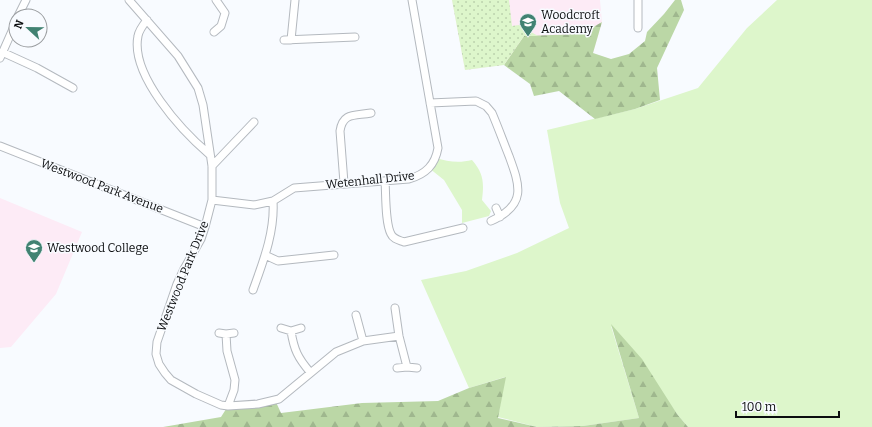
<svg xmlns="http://www.w3.org/2000/svg" width="872" height="427" font-family="Bitter,serif">
  <style>
    .education { fill: #fdebf6 }
    .green { fill: #ddf6cb }
    .forest { fill: url(#forest-firs) }
    .park { fill: url(#park-dots) }
    .lines { fill: none; stroke-linecap: round; stroke-linejoin: round }
    .minor-casing { stroke: #b4b9bf; stroke-width: 9 }
    .minor { stroke: #fff; stroke-width: 7 }
    .labels { text-anchor: middle; stroke-width: 3; stroke-linejoin: round; paint-order: stroke }
    .poi-label { font-size: 12px; fill: #0b0d0f; stroke: #f8fbff; text-anchor: start }
    .street-label { font-size: 12px; fill: #0b0d0f; stroke: #f8fbff }
  </style>
  <defs>
    <pattern id="forest-firs" width="22" height="20" patternUnits="userSpaceOnUse"><rect width="22" height="20" fill="#bbd7a6"/><path d="M5 1l3.5 6h-7zM16 11l3.5 6h-7z" fill="#9fb78e"/></pattern>
    <pattern id="park-dots" width="8" height="8" patternUnits="userSpaceOnUse"><rect width="8" height="8" fill="#ddf6cb"/><path d="M2 2h.1M6 6h.1" fill="none" stroke="#bcd2ad" stroke-width="1.8" stroke-linecap="round"/></pattern>
  </defs>
  <rect width="100%" height="100%" fill="#f8fbff"/>
  <path class="education" d="M452 0H600L602 22 593 53 465 70Z
    M0 198 82 232 56 294 11 347 0 348Z"/>
  <path class="green" d="M777 0H872V427H688L677 414 611 326 639 418 583 426 537 427 498 417 505 377 469 388 421 280 466 271 517 253 569 228 560 203 547 130 635 109 698 88 747 28Z
    M436 158C448 162 460 163 472 160 484 174 484 183 482 200L491 211 489 216 462 223V210L444 180 429 168Z"/>
  <path class="forest" d="M675 0H681L684 10 657 68 660 100 635 109 595 119 559 91 534 96 530 84 504 65 524 36 581 34 602 22 593 53 611 59 629 54 645 41 647 32 664 14Z
    M611 324 642 359 677 414 688 427H163L221 417 228 406 275 400 281 413 362 403 438 401 469 388 506 377 498 418 537 427 583 426 639 418Z"/>
  <path class="park" d="M452 0H509L512 26 519 25 538 36H524L504 65 465 70Z"/>
  <g class="lines">
    <g class="minor-casing">
      <path id="minor" d="M129 0 178 56 198 88 203 105 212 166V200L205 227 201 239 184 269 177 284 157 342 156 354 159 364 165 373 171 380 196 394 221 405 228 406 258 404 279 399 336 352 363 341 399 336
        M638 0V28
        M18 16 26 0
        M147 20C143 25 139 30 138 36 130 75 182 131 209 154
        M214 32 221 26 225 13 216 0
        M284 40 355 37
        M291 40 295 0
        M2 52 37 68 73 88
        M0 58 16 22
        M430 103 476 101 486 106 492 113C498 127 503 141 509 156 520 186 527 205 491 221
        M0 146 205 227
        M212 166 254 122
        M385 181C386 194 385 223 391 234 393 239 399 240 404 242L463 228
        M344 183 340 131C343 112 355 116 371 113
        M212 200 254 205 273 201 294 188 409 179C426 174 435 165 438 148L412 0
        M496 208 500 217
        M265 255 278 261 334 255
        M253 290C263 262 275 232 273 201
        M395 308 399 336 407 367
        M356 315 363 341
        M281 328 291 331 301 328
        M291 331C294 350 298 358 310 372
        M219 333 226 334 234 333
        M226 334 227 351 235 380 234 390 228 406
        M397 368 407 367 417 368"/>
    </g>
    <use href="#minor" class="minor"/>
  </g>
  <defs>
    <g id="school-pin" transform="scale(0.9)"><path d="M0 17L-7.5 6A9.5 9.5 0 1 1 7.5 6Z" fill="#418272" stroke="#f8fbff"/><path d="M0-5L7-2L0 1L-7-2ZM-4 1L0 2.5L4 1V4Q0 6-4 4Z" fill="#fff"/></g>
  </defs>
  <g fill-rule="evenodd">
    <use href="#school-pin" x="528" y="22"/>
    <use href="#school-pin" x="34" y="248"/>
  </g>
  <g class="labels">
    <g class="poi-label">
      <text x="541" y="19">Woodcroft<tspan x="541" dy="14">Academy</tspan></text>
      <text x="47" y="252">Westwood College</text>
    </g>
    <g class="street-label">
      <text transform="translate(370 180) rotate(-6)" y="4">Wetenhall Drive</text>
      <text transform="translate(102 186) rotate(21)" y="4">Westwood Park Avenue</text>
      <text transform="translate(183 276) rotate(-68)" y="4">Westwood Park Drive</text>
    </g>
  </g>
  <g transform="translate(28 28) rotate(292)"><circle r="19" fill="#f8fbff" stroke="#999c9f"/>
  <path d="M0-3L7 15L0 10L-7 15Z" fill="#418272"/>
  <text y="-6" font-size="11" font-weight="bold" text-anchor="middle" fill="#0b0d0f">N</text>
  </g>
  <path d="M736 411v6h103v-6" fill="none" stroke="#0b0d0f" stroke-width="2"/>
  <text x="742" y="411" font-size="12" fill="#0b0d0f" stroke="#f8fbff" stroke-width="3" paint-order="stroke">100 m</text>
</svg>
